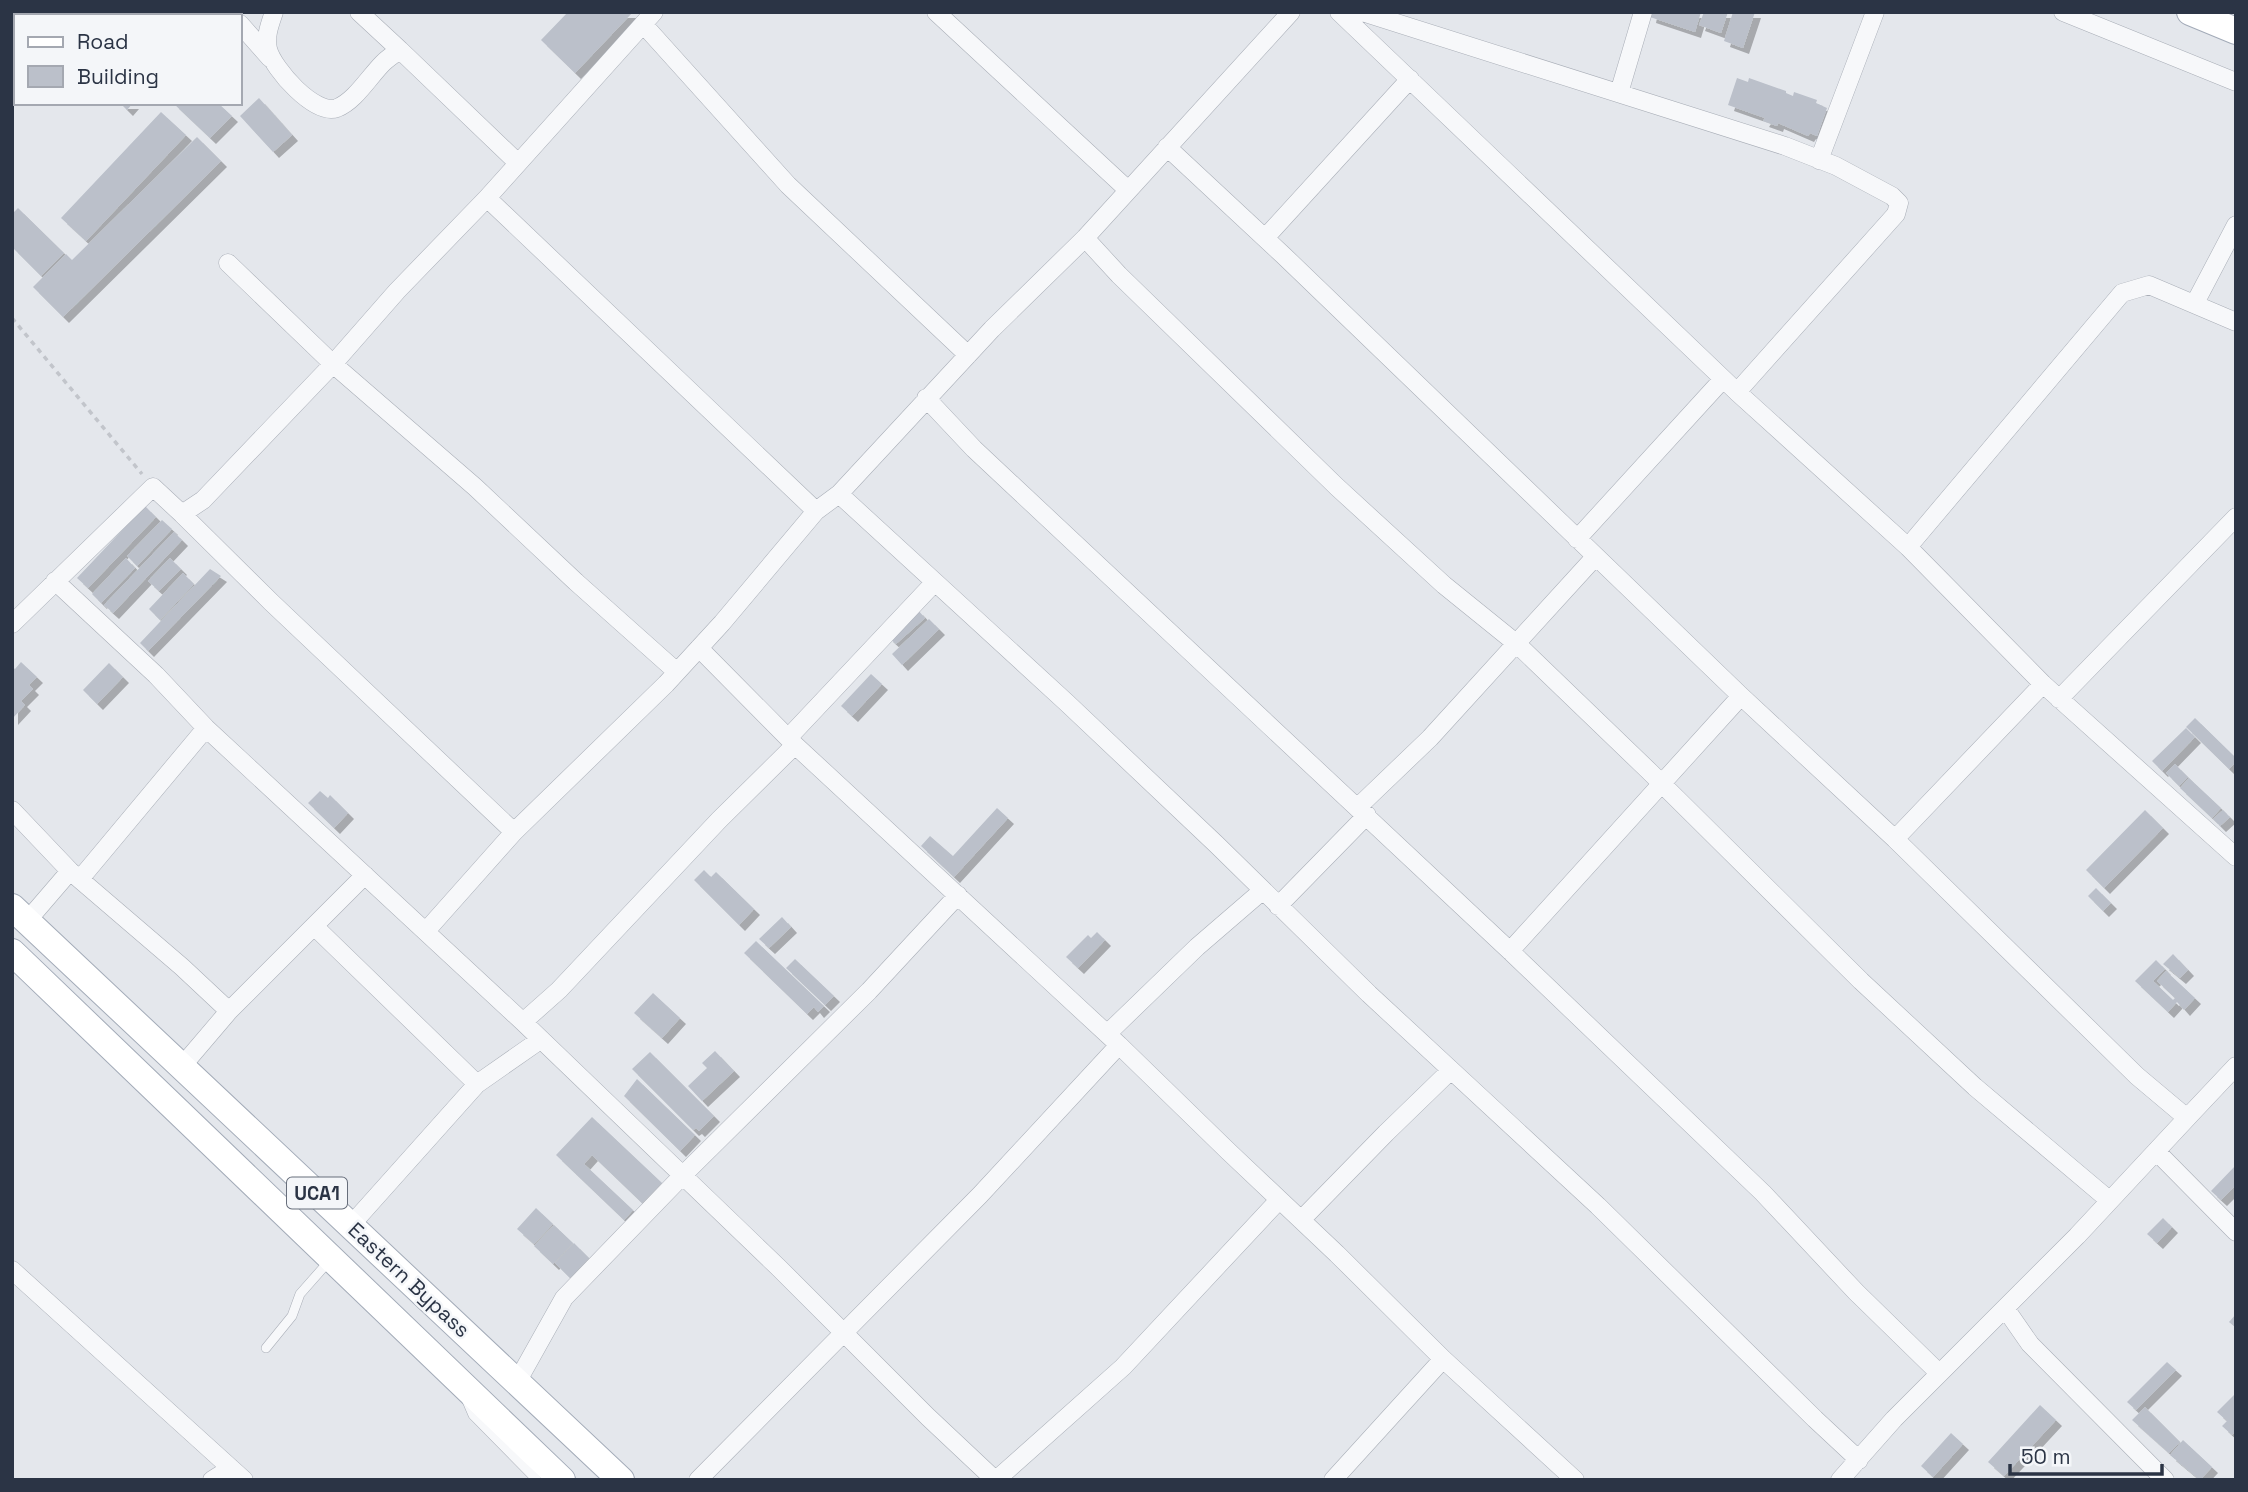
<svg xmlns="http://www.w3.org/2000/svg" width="2248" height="1492" font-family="'Space Grotesk',sans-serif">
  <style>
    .building { fill: #bbc0ca; filter: url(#shadow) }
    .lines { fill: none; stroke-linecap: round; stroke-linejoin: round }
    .service-casing { stroke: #a9aeb7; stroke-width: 10 }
    .minor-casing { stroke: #a9aeb7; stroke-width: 19 }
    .primary-casing { stroke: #a3abb8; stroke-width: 28 }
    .path { stroke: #c2c5cb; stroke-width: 3.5; stroke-dasharray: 5 5; stroke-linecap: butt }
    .service { stroke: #f7f8fa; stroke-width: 9 }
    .minor { stroke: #f7f8fa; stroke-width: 18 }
    .primary { stroke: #fff; stroke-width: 26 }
    .labels { text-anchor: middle; stroke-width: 5; stroke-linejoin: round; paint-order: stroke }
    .shield { fill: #f4f6f9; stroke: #676e7b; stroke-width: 2 }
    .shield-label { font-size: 19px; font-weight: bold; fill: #2b3445 }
    .street-label { font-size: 21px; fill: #2b3445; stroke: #f4f6f9 }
  </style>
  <defs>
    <filter id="shadow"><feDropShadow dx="6" dy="6" stdDeviation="0" flood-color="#0004"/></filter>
  </defs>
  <rect width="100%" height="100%" fill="#e4e7ec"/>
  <path class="building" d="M20 12H62L66 16H23Z
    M75 12H121L124 16H79Z
    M568 12H633L575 73 541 40Z
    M1651 12H1701L1695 32 1650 17Z
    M1704 12H1728L1721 33 1699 25Z
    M1733 12H1755L1743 48 1724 41Z
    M1737 78 1748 82 1749 78 1786 91V93L1793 96 1794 92 1817 100 1816 103 1827 108 1817 136 1810 133 1808 136 1778 123 1777 126 1763 121 1765 118 1728 105Z
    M259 98 292 135 273 152 240 116Z
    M120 103H133L127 110Z
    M173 103H218L232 116 210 138Z
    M161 112 186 135 86 241 61 218Z
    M197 137 221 161 63 317 33 287 66 254 72 260Z
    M18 208 64 253 41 276 12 247V214Z
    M145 506 156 517 88 588 77 578Z
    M162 520 172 529 137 566 127 556Z
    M174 532 182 540 113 613 104 605Z
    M126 558 135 568 101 603 92 594Z
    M170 558 181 569 159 591 148 581Z
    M210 569 221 576 148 651 140 643Z
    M183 573 194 584 160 620 149 609Z
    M917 609 925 618 896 644 887 636Z
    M929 619 939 629 902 665 892 654Z
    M21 662 37 677 29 685 33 689 21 701 25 705 12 719V667L15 669Z
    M109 663 123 677 97 704 83 690Z
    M871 674 882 684 852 716 841 706Z
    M2195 718 2236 758V762L2229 769 2186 727Z
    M2186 728 2195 737 2162 771 2152 761Z
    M2175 764 2188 777 2179 786 2166 773Z
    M2189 778 2221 808 2212 818 2180 788Z
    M320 791 328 798 330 795 348 813 334 828 308 803Z
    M997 808 1008 818 954 877 921 846 930 836 953 856Z
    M2145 810 2163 828 2104 888 2086 870Z
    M2223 810 2230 817 2220 826 2213 819Z
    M704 870 711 877 716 872 754 909 739 925 694 880Z
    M2096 888 2111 903 2103 911 2088 896Z
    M782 917 791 927 769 948 759 939Z
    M1097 932 1105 940 1078 968 1066 957 1088 935 1091 938Z
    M756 941 824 1006 818 1012 814 1007 807 1014 744 953Z
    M2173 954 2188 970 2180 978 2163 964Z
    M795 959 834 996 825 1005 786 968Z
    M2156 960 2165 969 2153 981 2173 1000 2175 998 2157 981 2166 971 2195 998 2184 1010 2177 1002 2168 1012 2135 981Z
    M653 993 680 1018 662 1038 634 1013Z
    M715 1051 734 1071 702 1101 688 1086 707 1068 702 1063Z
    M650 1052 714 1116 699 1131 696 1128 693 1130 632 1069Z
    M637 1079 695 1135 680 1151 624 1096Z
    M592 1117 662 1183 642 1203 592 1155 584 1164 633 1210 624 1220 556 1155Z
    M2236 1165V1185L2221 1200 2211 1191Z
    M536 1208 553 1224 534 1244 517 1229Z
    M2163 1218 2172 1227 2157 1243 2147 1234Z
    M554 1225 573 1243 553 1264 534 1246Z
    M574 1243 589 1258 570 1278 555 1263Z
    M2236 1314V1328L2229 1322Z
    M2167 1362 2176 1370 2136 1410 2127 1402Z
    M2236 1393V1431L2232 1435 2222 1426 2227 1421 2217 1412Z
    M2040 1405 2056 1420 2004 1476 1988 1462Z
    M2145 1407 2180 1442 2169 1453 2132 1420Z
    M1951 1433 1963 1444 1933 1477 1921 1466Z
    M2183 1440 2212 1467 2200 1480 2170 1455Z"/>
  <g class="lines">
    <g class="service-casing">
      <path id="service" d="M266 1348 292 1316 300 1294 330 1260
        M467 1401 473 1415 537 1480"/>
    </g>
    <g class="minor-casing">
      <path id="minor" d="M274 12C270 24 265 36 268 49 273 69 315 116 337 108 355 101 369 77 383 63 388 58 394 54 400 50L518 163
        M359 12 400 50
        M936 12 1128 190
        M1339 12 1737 392 1908 547 2043 684 2236 857
        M1362 12 1785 146 1836 166 1892 196 1899 203 1896 214 1737 392
        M2063 12 2236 82
        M240 24 270 58
        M643 24 788 185 968 355
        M1619 93 1643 12
        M1167 147 1283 255 1741 696 1895 839 2137 1076 2187 1118 2236 1066
        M1819 160 1875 12
        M487 198 816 511
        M1085 238 1119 275 1337 487 1444 585 1517 644 1650 772 1861 981 1975 1087 2109 1200
        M1265 238 1410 79
        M228 263 333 364 475 487 576 582 677 672
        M2195 303 2236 225
        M926 398 974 449 1510 951 1763 1193 1856 1292 1939 1373
        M839 494 1067 703 1216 844 1369 994 1598 1206 1815 1419 1859 1460
        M182 514 271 602 514 832
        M1577 539 1723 379
        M1908 547 2122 293 2149 285 2236 322
        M55 581 156 675 206 728 523 1022 779 1268 928 1417 995 1480
        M12 624 153 487 182 514 203 500 333 364 397 291 487 198 654 12
        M699 648 795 745 1119 1045 1228 1151 1337 1254 1443 1359 1575 1480
        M2059 699 2236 517
        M788 738 934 583
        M1358 807 1430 738 1595 557
        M12 810 70 871 182 967 229 1011
        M1895 839 2043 684
        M80 879 206 728
        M1278 906 1367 815
        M27 921 70 871
        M314 926 477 1084
        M426 931 514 832 666 684 722 623 816 511 839 494 992 329 1085 238 1291 12
        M1510 951 1741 696
        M523 1022 559 990 719 820 795 745
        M1107 1034 1197 947 1262 891
        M183 1065 229 1011 365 875
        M2156 1151 2236 1232
        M1301 1220 1386 1133 1450 1071
        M351 1225 477 1084 540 1040
        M12 1270 244 1480
        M2005 1308 2030 1344 2165 1480
        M517 1382 564 1298 682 1176 869 991 958 895
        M212 1480 231 1468
        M698 1480 980 1195 1119 1045
        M996 1480 1123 1367 1279 1200
        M1333 1480 1443 1359
        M1840 1480 1894 1419 2077 1236 2187 1118"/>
    </g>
    <g class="primary-casing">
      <path id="primary" d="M2190 12 2236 31
        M12 907 621 1480
        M12 952 562 1480"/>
    </g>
    <path class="path" d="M12 318 142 474"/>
    <use href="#service" class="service"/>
    <use href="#minor" class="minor"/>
    <use href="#primary" class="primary"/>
  </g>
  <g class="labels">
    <rect class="shield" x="287" y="1177.5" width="60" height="31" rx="5"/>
    <g class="shield-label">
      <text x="317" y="1200">UCA1</text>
    </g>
    <g class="street-label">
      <text transform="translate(409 1280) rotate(43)" y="7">Eastern Bypass</text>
    </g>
  </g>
  <rect width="2248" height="1492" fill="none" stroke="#2b3445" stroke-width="28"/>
  <rect x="14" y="14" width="228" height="91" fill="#f4f6f9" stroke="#a4a8b1" stroke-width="2"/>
  <rect x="28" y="37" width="35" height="10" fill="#ffffff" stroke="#a4a8b1" stroke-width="2"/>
  <text x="77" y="49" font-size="21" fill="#2b3445">Road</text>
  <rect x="28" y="66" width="35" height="21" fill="#bbc0ca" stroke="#a4a8b1" stroke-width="2"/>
  <text x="77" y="84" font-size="21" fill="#2b3445">Building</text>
  <path d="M2010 1464v10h152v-10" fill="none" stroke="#2b3445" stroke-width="3.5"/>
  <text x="2021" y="1464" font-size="21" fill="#2b3445" stroke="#f4f6f9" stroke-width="5" paint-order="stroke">50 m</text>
</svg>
